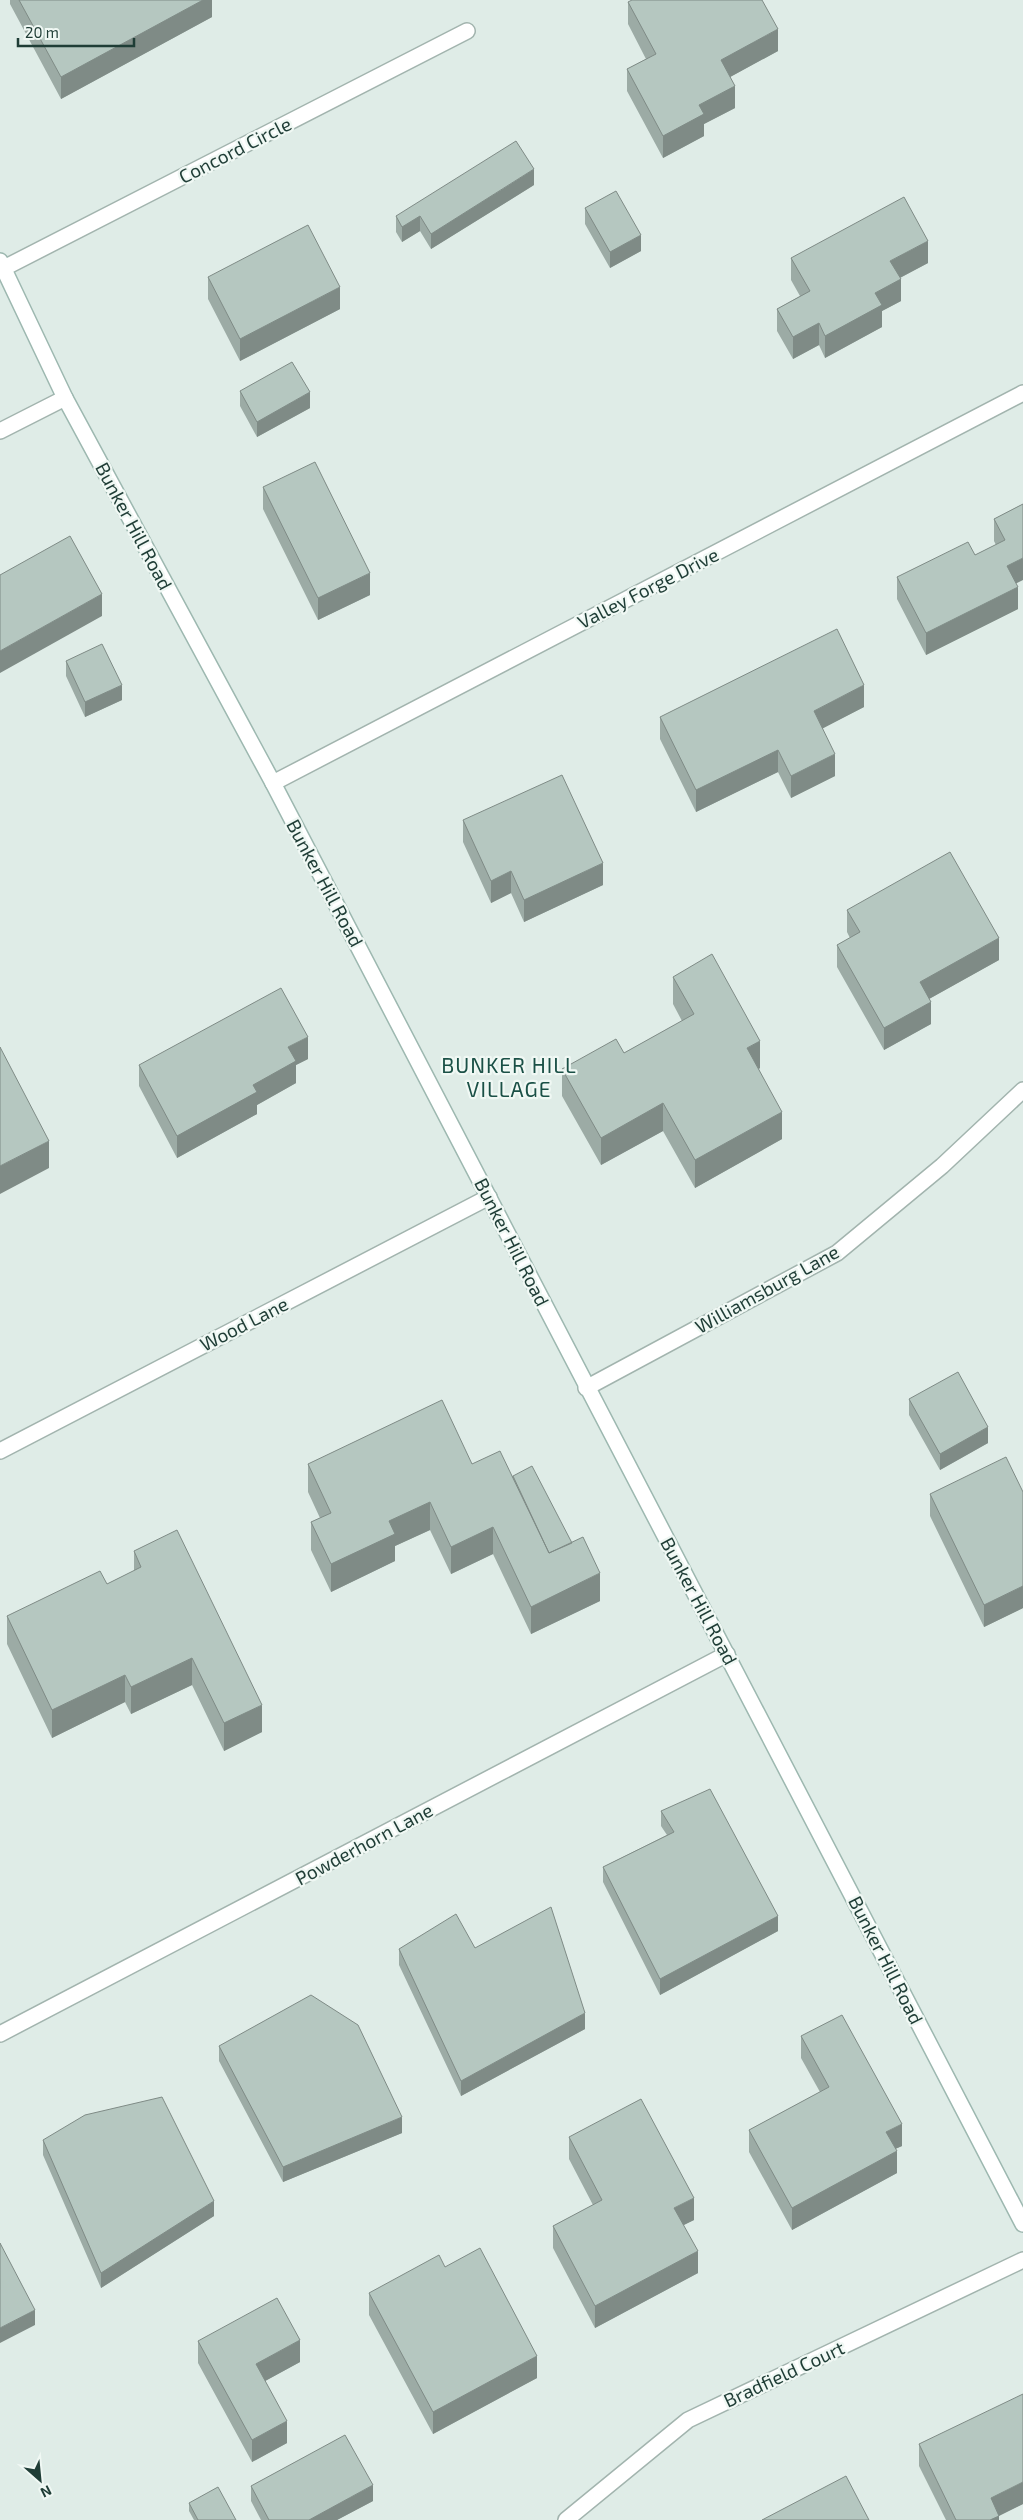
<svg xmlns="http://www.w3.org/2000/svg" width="1023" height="2520" font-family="'Exo 2',sans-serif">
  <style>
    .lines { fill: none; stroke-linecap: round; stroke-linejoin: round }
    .street-casing { stroke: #a2b4ae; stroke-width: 18 }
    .secondary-casing { stroke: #9db8b0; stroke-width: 18 }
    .street { stroke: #fff; stroke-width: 15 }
    .secondary { stroke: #fff; stroke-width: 15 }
    .wall { fill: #9caba5 }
    .shaded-wall { fill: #7f8b86 }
    .building { fill: #b5c7c0; stroke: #7f8b86 }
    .labels { text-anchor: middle; stroke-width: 4.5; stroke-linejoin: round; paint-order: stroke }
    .street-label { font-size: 19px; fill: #1f3d36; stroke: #f0f8f4 }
    .quarter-label { font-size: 21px; letter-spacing: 1px; fill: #1a5046; stroke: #f0f8f4 }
  </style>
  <rect width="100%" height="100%" fill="#dfece7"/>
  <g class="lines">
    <g class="street-casing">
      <path id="street" d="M4 268 467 31
        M0 431 65 398
        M273 783 1023 393
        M586 1388 837 1253 942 1166 1023 1090
        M0 1451 489 1197
        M0 2034 727 1654
        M566 2520 688 2420 1023 2260"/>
    </g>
    <g class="secondary-casing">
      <path id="secondary" d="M0 261 65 398 273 783 1023 2224"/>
    </g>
    <use href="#street" class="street"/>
    <use href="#secondary" class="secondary"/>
  </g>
  <path class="wall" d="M10 0H212V17L61 99 10 4Z
    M628 2 778 51 730 77 735 108 704 124V136L663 158 627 91V69L646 59 628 24Z
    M534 185 431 249 420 231 402 242 396 232V216Z
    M585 208 641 251 610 268 585 224Z
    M791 258 928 263 900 278 901 301 882 311V327L825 358 819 345 793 359 777 331V309L800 296 791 280Z
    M208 277 340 309 240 361 208 299Z
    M240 391 310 408 257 437 240 406Z
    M263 487 370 595 318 620 263 509Z
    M1023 504 1016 583 1018 609 926 655 897 599V577L975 555 996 545 994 541V519Z
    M66 661 122 700 85 717 66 676Z
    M864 707 822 728 835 776 791 798 778 772 696 812 660 739V717Z
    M463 820 603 885 524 922 511 893 491 903 463 842Z
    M847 910 999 960 929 999 931 1024 884 1050 837 967V945L850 938 847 932Z
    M673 977 760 1068 759 1069 782 1139 695 1188 663 1131 601 1165 562 1096V1069L624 1053 682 1021 673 1004Z
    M308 1059 296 1065V1083L257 1105V1114L177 1158 139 1086V1065Z
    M909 1399 988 1443 940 1470 909 1415Z
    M308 1464H472L513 1476 600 1601 531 1634 493 1554 451 1574 430 1530 395 1546V1561L331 1592 311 1550V1522L320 1518 308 1492Z
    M1023 1492V1608L984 1627 930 1516V1494Z
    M134 1551 262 1732 224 1751 192 1685 131 1714 125 1702 52 1738 7 1644V1616L107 1584 134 1571Z
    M661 1811 778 1931 660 1995 603 1882V1867L667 1835 661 1826Z
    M475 1948 585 2029 461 2096 399 1965V1949Z
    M801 2036 902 2146 895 2149 897 2173 792 2230 749 2152V2130L820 2092 801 2058Z
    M219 2046 402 2133 283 2182 219 2061Z
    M569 2137 694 2220 683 2225 698 2273 595 2328 553 2248V2226L593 2205 569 2159Z
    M43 2140 214 2216 101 2288 43 2155Z
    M369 2293 537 2378 433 2434 369 2315Z
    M198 2341 300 2362 265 2381 287 2443 252 2462 198 2363Z
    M919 2444 1023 2504 999 2515V2520H946L919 2466Z
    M251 2486 373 2501 337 2520H261L251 2501Z
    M189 2503 236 2520H194L189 2511Z"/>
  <path class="shaded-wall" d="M203 0H212V17L61 99V77Z
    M778 29V51L721 82V60Z
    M735 86V108L704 124V136L663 158V136L699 105Z
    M534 169V185L431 249V234Z
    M420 216V231L402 242V227Z
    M641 235V251L610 268V252Z
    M928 241V263L890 283V261Z
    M901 279V301L882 311V327L825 358V336L875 293Z
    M340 287V309L240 361V339Z
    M819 323V345L793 359V337Z
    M310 392V408L257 437V422Z
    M1023 558V580L1007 588V566Z
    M370 573V595L318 620V598Z
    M1018 587V609L926 655V633Z
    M102 594V616L0 673V651Z
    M122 685V700L85 717V702Z
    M864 685V707L814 733V711Z
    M778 750V772L696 812V790Z
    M835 754V776L791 798V776Z
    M603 863V885L524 922V900Z
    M511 871V893L491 903V881Z
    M999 938V960L920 1004V982Z
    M931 1002V1024L884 1050V1028Z
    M308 1037V1059L296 1065V1083L257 1105V1114L177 1158V1136L253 1085 288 1047Z
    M760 1041V1068L747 1075V1048Z
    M663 1103V1131L601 1165V1138Z
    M782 1112V1139L695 1188V1160Z
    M49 1141V1168L0 1194V1166Z
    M988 1427V1443L940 1470V1454Z
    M430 1502V1530L395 1546V1561L331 1592V1564L389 1521Z
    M493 1527V1554L451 1574V1547Z
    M600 1573V1601L531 1634V1607Z
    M1023 1586V1608L984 1627V1605Z
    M192 1658V1685L131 1714V1687Z
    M125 1675V1702L52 1738V1710Z
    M262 1705V1732L224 1751V1723Z
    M778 1916V1931L660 1995V1979Z
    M585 2013V2029L461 2096V2081Z
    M402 2117V2133L283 2182V2167Z
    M902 2124V2146L886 2153V2132Z
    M897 2151V2173L792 2230V2208Z
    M694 2198V2220L674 2230V2208Z
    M214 2201V2216L101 2288V2273Z
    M698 2251V2273L595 2328V2306Z
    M35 2310V2325L0 2343V2328Z
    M300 2340V2362L256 2386V2364Z
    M537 2356V2378L433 2434V2412Z
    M287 2421V2443L252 2462V2440Z
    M1023 2482V2504L991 2520V2498Z
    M373 2485V2501L337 2520H309Z
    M999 2516V2520H990Z"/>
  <path class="building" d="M19 0H203L61 77Z
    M632 0H762L778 29 721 60 735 86 699 105 704 114 663 136 627 69 656 54 628 2Z
    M516 141 534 169 431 234 420 216 402 227 396 216Z
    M616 191 641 235 610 252 585 208Z
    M904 197 928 241 890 261 901 279 875 293 882 305 825 336 819 323 793 337 777 309 810 291 791 258Z
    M308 225 340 287 240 339 208 277Z
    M292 362 310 392 257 422 240 391Z
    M315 462 370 573 318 598 263 487Z
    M1023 504V558L1007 566 1018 587 926 633 897 577 968 542 975 555 1005 540 994 519Z
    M70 536 102 594 0 651V575Z
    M837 629 864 685 814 711 835 754 791 776 778 750 696 790 660 717Z
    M102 644 122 685 85 702 66 661Z
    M562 775 603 863 524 900 511 871 491 881 463 820Z
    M950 852 999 938 920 982 931 1002 884 1028 837 945 860 932 847 910Z
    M712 954 760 1041 747 1048 782 1112 695 1160 663 1103 601 1138 562 1069 616 1039 624 1053 694 1014 673 977Z
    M281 988 308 1037 288 1047 296 1061 253 1085 257 1092 177 1136 139 1065Z
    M0 1047 49 1141 0 1166Z
    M958 1372 988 1427 940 1454 909 1399Z
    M442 1400 472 1464 500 1451 549 1553 583 1537 600 1573 531 1607 493 1527 451 1547 430 1502 389 1521 395 1534 331 1564 311 1522 331 1513 308 1464Z
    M1006 1457 1023 1492V1586L984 1605 930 1494Z
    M532 1466 572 1543 549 1553 513 1476Z
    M177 1530 262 1705 224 1723 192 1658 131 1687 125 1675 52 1710 7 1616 100 1571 107 1584 141 1567 134 1551Z
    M710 1789 778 1916 660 1979 603 1867 674 1832 661 1811Z
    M551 1907 585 2013 461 2081 399 1949 456 1914 475 1948Z
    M311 1995 358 2025 402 2117 283 2167 219 2046Z
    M842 2015 902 2124 886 2132 897 2151 792 2208 749 2130 829 2087 801 2036Z
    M162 2097 214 2201 101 2273 43 2140 85 2115Z
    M641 2099 694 2198 674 2208 698 2251 595 2306 553 2226 602 2200 569 2137Z
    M0 2243 35 2310 0 2328Z
    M480 2248 537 2356 433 2412 369 2293 439 2255 445 2267Z
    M277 2298 300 2340 256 2364 287 2421 252 2440 198 2341Z
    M1023 2394V2482L991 2498 999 2516 990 2520H956L919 2444Z
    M345 2435 373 2485 309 2520H269L251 2486Z
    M846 2476 869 2520H762Z
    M218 2487 236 2520H198L189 2503Z"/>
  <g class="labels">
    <g class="street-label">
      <text transform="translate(235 150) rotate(-27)" y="7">Concord Circle</text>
      <text transform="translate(134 526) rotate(62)" y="7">Bunker Hill Road</text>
      <text transform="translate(648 588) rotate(-27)" y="7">Valley Forge Drive</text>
      <text transform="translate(325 883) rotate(62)" y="7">Bunker Hill Road</text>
      <text transform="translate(512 1242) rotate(63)" y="7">Bunker Hill Road</text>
      <text transform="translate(767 1289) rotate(-29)" y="7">Williamsburg Lane</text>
      <text transform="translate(244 1324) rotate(-27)" y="7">Wood Lane</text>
      <text transform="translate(699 1601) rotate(62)" y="7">Bunker Hill Road</text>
      <text transform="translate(364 1844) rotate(-28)" y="7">Powderhorn Lane</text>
      <text transform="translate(886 1960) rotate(63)" y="7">Bunker Hill Road</text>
      <text transform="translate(784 2374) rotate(-25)" y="7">Bradfield Court</text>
    </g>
    <g class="quarter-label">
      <text x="509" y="1073">BUNKER HILL<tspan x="509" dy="24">VILLAGE</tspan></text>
    </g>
  </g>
  <g transform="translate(40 2480) rotate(153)" stroke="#f0f8f4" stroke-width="4" paint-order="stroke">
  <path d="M0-4L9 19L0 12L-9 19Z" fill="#1f3d36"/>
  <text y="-8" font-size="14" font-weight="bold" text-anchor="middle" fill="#1f3d36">N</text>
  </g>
  <path d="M18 38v8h116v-8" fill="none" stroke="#1f3d36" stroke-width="2.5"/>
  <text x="25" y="38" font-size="15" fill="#1f3d36" stroke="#f0f8f4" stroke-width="4" paint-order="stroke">20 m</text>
</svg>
